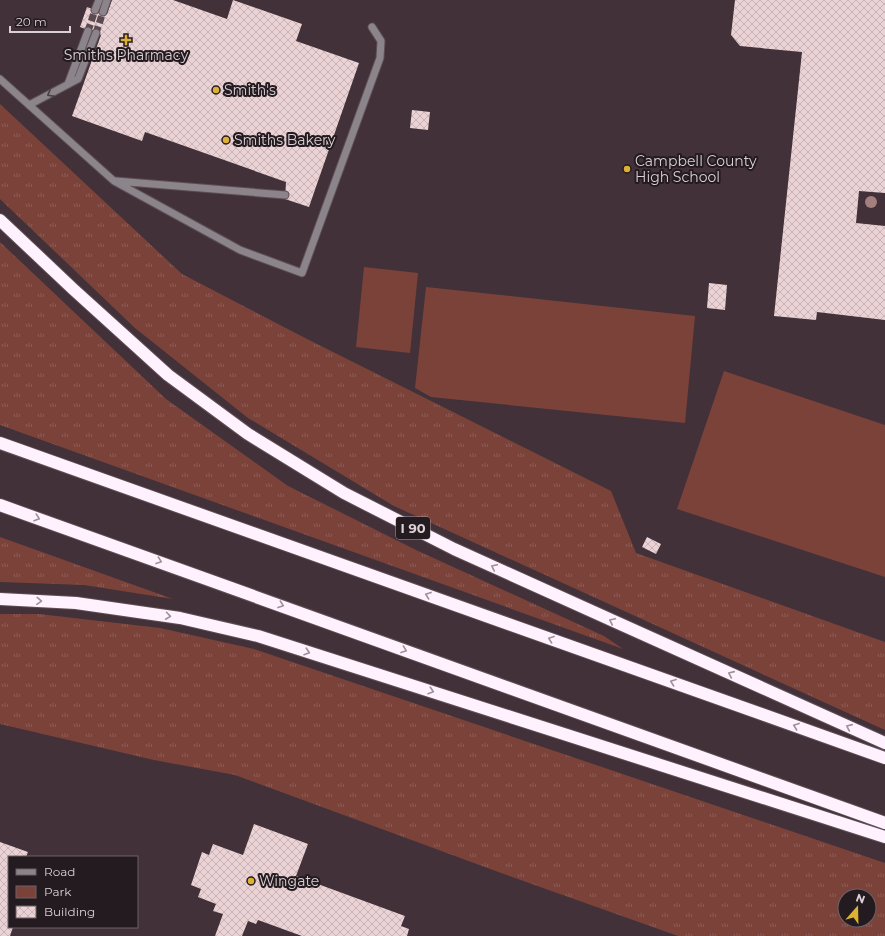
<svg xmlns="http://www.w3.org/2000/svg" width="885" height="936" font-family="Montserrat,sans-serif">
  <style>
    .grass { fill: url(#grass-tufts); fill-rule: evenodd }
    .park { fill: #7b423a }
    .building { fill: url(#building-cross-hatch) }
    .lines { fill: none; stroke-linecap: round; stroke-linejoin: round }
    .minor-tunnel { stroke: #594950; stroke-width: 7; stroke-dasharray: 7 3.5; stroke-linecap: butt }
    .minor-casing { stroke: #5e4e55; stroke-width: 9 }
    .highway-casing { stroke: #5e4e55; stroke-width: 14 }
    .minor { stroke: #8b848a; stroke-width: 7 }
    .highway { stroke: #fff1fd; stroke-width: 12 }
    .tree { fill: #a37f7d }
    .oneway { stroke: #474044 }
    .oneway2 { stroke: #9c9199 }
    .poi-dot { fill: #ddb133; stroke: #231b1f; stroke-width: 1.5 }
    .labels { text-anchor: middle; stroke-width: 4; stroke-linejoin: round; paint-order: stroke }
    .shield { fill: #231b1f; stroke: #a49a9e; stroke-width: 1 }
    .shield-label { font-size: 13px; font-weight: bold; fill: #dbd0d5 }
    .poi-label { font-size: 14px; fill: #dbd0d5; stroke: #231b1f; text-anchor: start }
  </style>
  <defs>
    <pattern id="grass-tufts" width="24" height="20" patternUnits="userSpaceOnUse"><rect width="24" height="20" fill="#7b423a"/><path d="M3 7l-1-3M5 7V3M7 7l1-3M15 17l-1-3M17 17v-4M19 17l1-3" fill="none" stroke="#8d5c56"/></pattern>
    <pattern id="building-cross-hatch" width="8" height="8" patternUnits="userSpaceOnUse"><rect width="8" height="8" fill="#ead2d5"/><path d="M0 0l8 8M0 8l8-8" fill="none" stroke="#c8b4b7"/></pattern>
  </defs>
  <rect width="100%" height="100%" fill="#423139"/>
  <path class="grass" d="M0 104 182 274 307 339 611 491 636 553 885 642V730L394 506 248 418 135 328 0 199Z
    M0 242 166 399 288 486 416 550 604 636 623 649 0 425Z
    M0 537 173 599 84 585 0 582Z
    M0 614H39L160 628 254 649 885 863V936H678L515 878 235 775 154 760 0 724ZM845 896H869V920H845Z"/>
  <path class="park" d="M364 267 418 273 410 353 356 347Z
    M426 287 695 316 685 423 431 397 415 388Z
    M724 371 885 425V577L677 509Z"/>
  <path class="building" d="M112 0H173L227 19 233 0 302 24 296 41 359 63 309 207 285 199 286 182 145 132 142 141 72 116 101 35 80 27 87 7 107 14Z
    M735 0H885V193L859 191 856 223 885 226V320L817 312 816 320 774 316 802 52 740 46 731 35Z
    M412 110 430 112 428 130 410 128Z
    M709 283 727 285 725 310 707 308Z
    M647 537 661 544 656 554 642 547Z
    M254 824 308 844 296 876 405 916 401 926 409 929 407 936H302L258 920 256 924 248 921 242 936H215L223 914 213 911 216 904 198 897 201 889 191 885 202 852 209 855 213 844 243 855Z
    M0 842 28 852 26 857H9V927H13L10 936H0Z"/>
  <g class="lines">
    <path class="minor-tunnel" d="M88 31 95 10
      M96 33 103 12"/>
    <g class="minor-casing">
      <path id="minor" d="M95 10 99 0
        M103 12 107 0
        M0 79 114 181 240 250 302 273 380 58 381 41 372 27
        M68 84 88 31
        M29 105 78 79 96 33
        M116 181 285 195"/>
    </g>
    <g class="highway-casing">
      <path id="highway" d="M0 220 73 289 168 375 248 434 344 493 454 549 618 623 885 743
        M0 443 885 758
        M0 505 885 823
        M0 599 76 603 180 618 258 636 885 837"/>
    </g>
    <use href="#minor" class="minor"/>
    <use href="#highway" class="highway"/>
  </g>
  <circle class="tree" cx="871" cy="202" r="6"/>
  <defs><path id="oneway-chevron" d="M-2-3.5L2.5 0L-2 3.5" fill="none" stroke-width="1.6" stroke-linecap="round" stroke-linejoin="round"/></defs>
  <use class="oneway" href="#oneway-chevron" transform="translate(50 94) rotate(152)"/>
  <g class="oneway2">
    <use href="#oneway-chevron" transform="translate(37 518) rotate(19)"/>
    <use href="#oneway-chevron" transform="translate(159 561) rotate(20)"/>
    <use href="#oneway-chevron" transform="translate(494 567) rotate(-155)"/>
    <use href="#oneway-chevron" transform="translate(428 595) rotate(-160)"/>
    <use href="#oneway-chevron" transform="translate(39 601) rotate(3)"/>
    <use href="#oneway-chevron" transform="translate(281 605) rotate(20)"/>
    <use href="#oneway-chevron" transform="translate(168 616) rotate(8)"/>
    <use href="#oneway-chevron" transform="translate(612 621) rotate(-155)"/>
    <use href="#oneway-chevron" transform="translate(551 639) rotate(-160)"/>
    <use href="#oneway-chevron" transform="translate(404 650) rotate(20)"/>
    <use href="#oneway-chevron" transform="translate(307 652) rotate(18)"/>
    <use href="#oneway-chevron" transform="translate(731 674) rotate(-156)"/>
    <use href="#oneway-chevron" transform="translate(673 682) rotate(-160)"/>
    <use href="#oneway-chevron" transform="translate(431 691) rotate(18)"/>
    <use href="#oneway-chevron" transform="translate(796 726) rotate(-160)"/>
    <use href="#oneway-chevron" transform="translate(849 727) rotate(-156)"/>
  </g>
  <g class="poi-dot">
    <path d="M124 34h4v4h4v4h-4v4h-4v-4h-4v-4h4z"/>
    <circle cx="216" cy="90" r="4"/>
    <circle cx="226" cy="140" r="4"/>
    <circle cx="627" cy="169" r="4"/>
    <circle cx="251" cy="881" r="4"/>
  </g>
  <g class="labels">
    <rect class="shield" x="396" y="517" width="34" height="22" rx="3"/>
    <g class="shield-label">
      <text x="413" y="533">I 90</text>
    </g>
    <g class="poi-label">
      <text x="126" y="60" text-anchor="middle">Smiths Pharmacy</text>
      <text x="224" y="95">Smith's</text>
      <text x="234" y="145">Smiths Bakery</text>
      <text x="635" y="166">Campbell County<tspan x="635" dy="16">High School</tspan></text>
      <text x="259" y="886">Wingate</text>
    </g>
  </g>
  <rect x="8" y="856" width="130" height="72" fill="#231b1f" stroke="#6d6368"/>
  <rect x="16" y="869" width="20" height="6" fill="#8b848a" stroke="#6d6368"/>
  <text x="44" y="876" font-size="12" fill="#dbd0d5">Road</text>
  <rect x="16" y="886" width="20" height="12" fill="#7b423a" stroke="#6d6368"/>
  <text x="44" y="896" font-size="12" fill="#dbd0d5">Park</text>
  <rect x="16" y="906" width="20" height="12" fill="url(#building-cross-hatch)" stroke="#6d6368"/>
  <text x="44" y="916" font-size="12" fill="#dbd0d5">Building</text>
  <g transform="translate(857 908) rotate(20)"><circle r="19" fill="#231b1f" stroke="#6d6368"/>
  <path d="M0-3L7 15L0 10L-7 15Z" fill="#ddb133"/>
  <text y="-6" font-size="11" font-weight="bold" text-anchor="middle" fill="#dbd0d5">N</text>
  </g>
  <path d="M10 26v6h60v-6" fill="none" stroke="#dbd0d5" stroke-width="2"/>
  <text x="16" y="26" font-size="12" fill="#dbd0d5" stroke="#231b1f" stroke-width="3" paint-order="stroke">20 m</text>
</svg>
